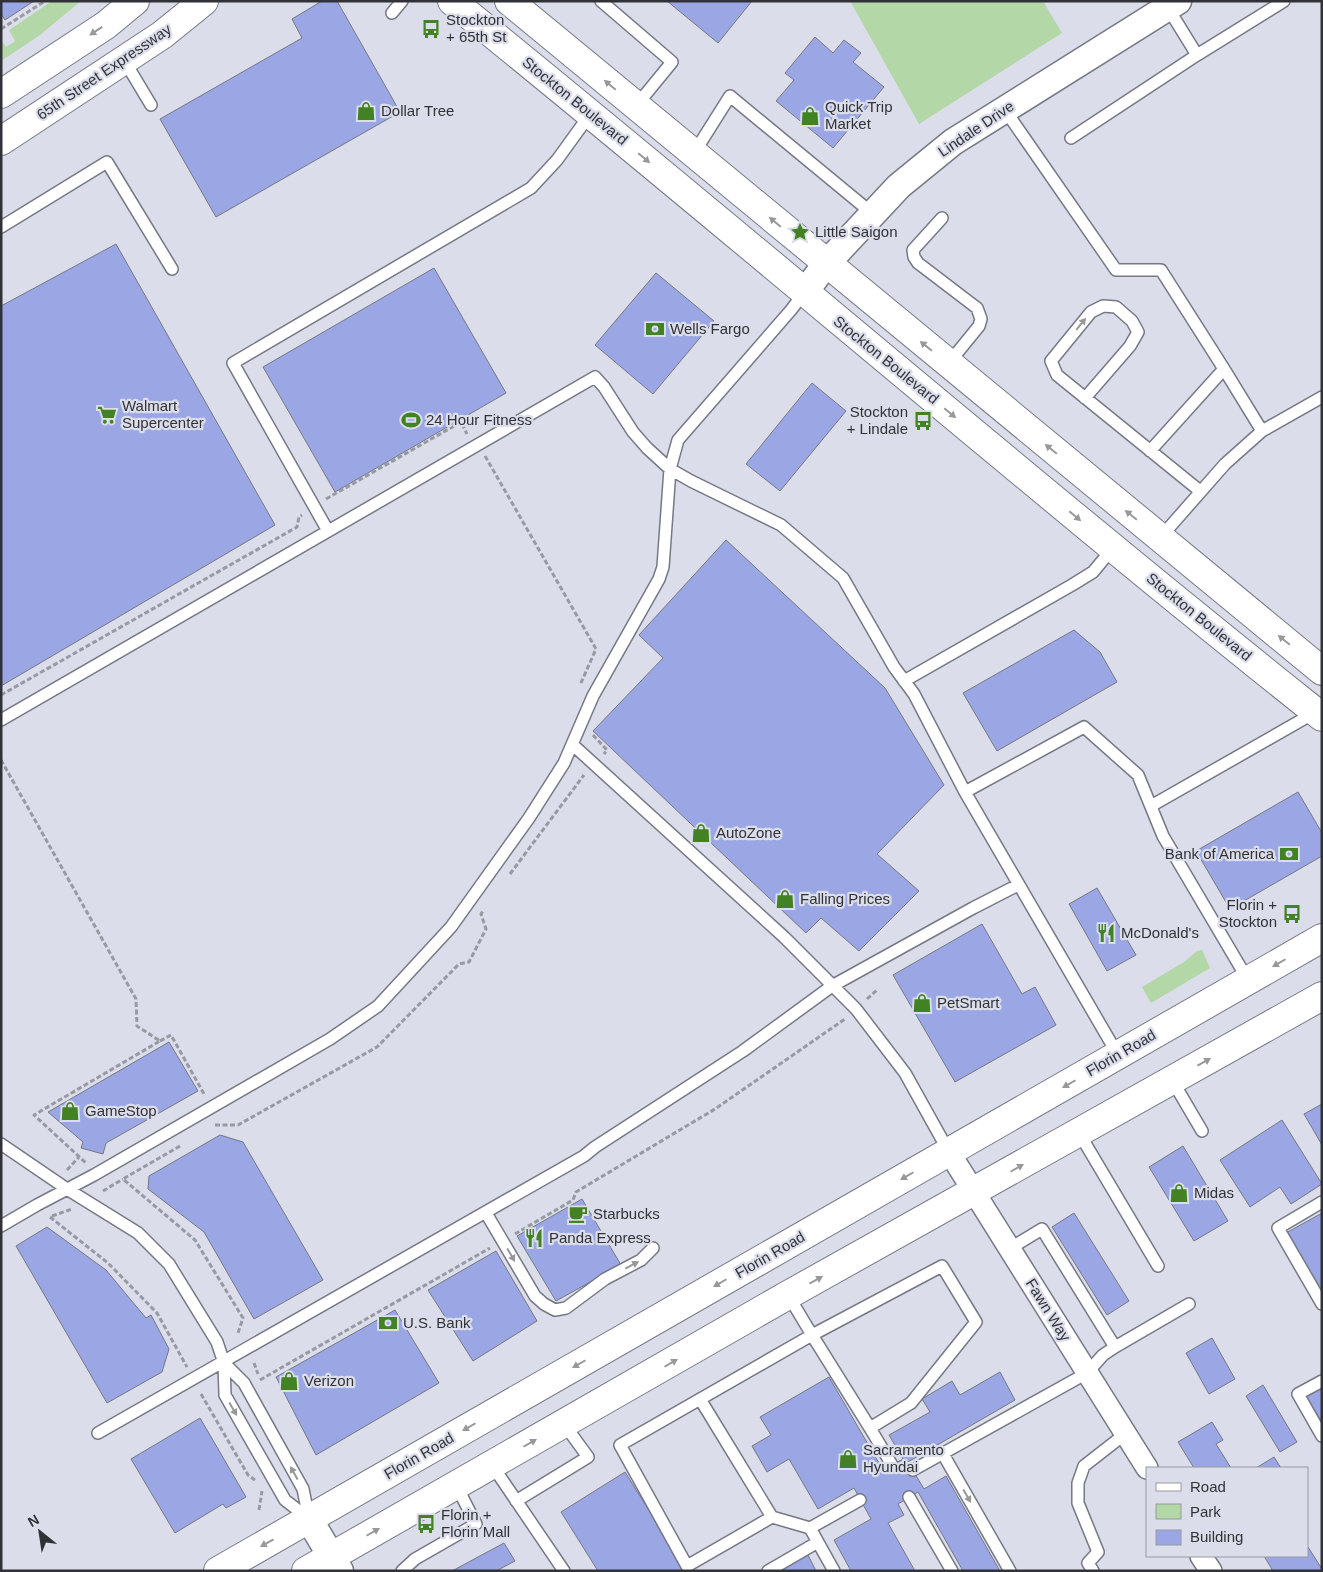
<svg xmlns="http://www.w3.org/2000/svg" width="1323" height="1572" font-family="Arial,sans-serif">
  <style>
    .green { fill: #b3d7a6 }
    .building { fill: #9aa7e4; stroke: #757883 }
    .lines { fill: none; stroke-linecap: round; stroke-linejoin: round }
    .service-casing { stroke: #767983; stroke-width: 14 }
    .minor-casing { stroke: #767983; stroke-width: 24 }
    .tertiary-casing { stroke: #767983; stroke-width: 29 }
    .secondary-casing { stroke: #767983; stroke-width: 30 }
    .primary-casing { stroke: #767983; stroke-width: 30 }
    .path { stroke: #979aa3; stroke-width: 3; stroke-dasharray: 5 2.5; stroke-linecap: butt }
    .service { stroke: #fff; stroke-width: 11 }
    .minor { stroke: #fff; stroke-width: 21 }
    .tertiary { stroke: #fff; stroke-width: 26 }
    .secondary { stroke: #fff; stroke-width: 28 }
    .primary { stroke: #fff; stroke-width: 28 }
    .oneway { fill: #98989b }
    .labels { text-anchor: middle; stroke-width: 4.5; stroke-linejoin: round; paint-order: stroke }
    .poi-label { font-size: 15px; fill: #313237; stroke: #dbdeea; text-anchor: start }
    .street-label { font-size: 15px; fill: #313237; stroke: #dbdeea }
  </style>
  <rect width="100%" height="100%" fill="#dbdeea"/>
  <path class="green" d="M52 1H81L40 35 1 61V40L6 47 15 41 9 30Z
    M850 1H1043L1062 33 919 124Z
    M1202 950 1210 968 1151 1003 1142 987 1184 962 1197 951Z"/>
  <path class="building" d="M1 1H34L5 20 1 14Z
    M322 1H337L400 112 216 217 160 119 302 38 292 19Z
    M667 1H752L718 43Z
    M815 37 833 53 844 40 861 53 853 62 884 87 833 148 776 101 794 80 785 73Z
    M116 244 275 525 1 686V306Z
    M434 268 506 393 335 492 263 367Z
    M656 273 714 321 653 394 595 345Z
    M812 383 846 411 780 491 746 464Z
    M726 540 885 688 944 785 877 854 919 891 859 951 821 918 806 933 593 731 663 658 639 635Z
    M1074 630 1100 652 1117 682 997 751 963 693Z
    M1298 792 1322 833V856L1230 909 1196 851Z
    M1097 888 1136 955 1107 971 1069 904Z
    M982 924 1022 994 1035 987 1056 1025 955 1082 893 975Z
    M169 1042 198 1091 106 1143 103 1154 81 1148 83 1142 48 1112Z
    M1322 1104V1145L1304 1114Z
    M1282 1120 1322 1184 1291 1204 1280 1187 1250 1207 1220 1160Z
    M220 1135 243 1142 323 1280 254 1319 204 1232 148 1189 149 1176Z
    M1183 1146 1228 1221 1194 1241 1149 1167Z
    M582 1199 621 1265 556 1301 517 1236Z
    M1074 1213 1129 1301 1107 1315 1052 1227Z
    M1322 1213V1296L1286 1233Z
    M47 1227 106 1270 146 1318 151 1315 169 1349 162 1372 107 1403 16 1246Z
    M496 1251 537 1321 473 1361 428 1290Z
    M395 1310 439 1383 316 1455 276 1377Z
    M1212 1338 1235 1379 1209 1394 1186 1353Z
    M1000 1372 1015 1400 908 1462 924 1489 946 1476 1000 1571H963L918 1492 898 1504 904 1515 888 1523 915 1571H851L834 1540 871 1519 854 1488 818 1509 789 1459 767 1472 752 1446 771 1435 760 1417 829 1377 883 1470 903 1459 889 1435 930 1412 922 1399 952 1381 960 1395Z
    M1322 1384V1422L1305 1395Z
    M1263 1385 1297 1442 1280 1452 1246 1396Z
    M200 1418 246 1497 226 1508 223 1504 175 1533 131 1459Z
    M1212 1422 1223 1440 1216 1444 1231 1468H1194L1178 1442Z
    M1274 1457 1281 1468H1256Z
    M625 1472 687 1571H598L561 1512Z
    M504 1543 515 1561 496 1571H452Z
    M1307 1547H1308L1322 1569 1319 1571H1273L1264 1556H1307Z
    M808 1555 816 1571H779Z"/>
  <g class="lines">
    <g class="service-casing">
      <path id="service" d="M601 1 672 62 636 106
        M1168 8 1197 55
        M392 13 402 1
        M124 60 151 105
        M1005 110 1116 270H1161L1224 369 1262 431
        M1071 138 1197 55 1284 1
        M694 153 730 96 873 214
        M942 218 913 250 914 257 918 263 977 308 981 319 979 326 948 364
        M1 227 107 162 172 269
        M1085 398 1130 346 1138 332 1132 321 1116 307 1103 306 1091 312 1051 361 1057 375 1200 491
        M1150 451 1224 369
        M328 531 233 363 531 188 557 160 591 113
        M1160 538 1225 464 1262 431 1322 397
        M904 681 1072 585 1093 572 1113 548
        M1 720 595 377 604 387 633 432 647 448 670 469 691 481 781 525 843 578 894 667 914 694 965 792 1118 1055
        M573 745 784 937 856 1009 905 1073 949 1152
        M965 792 1084 727 1138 775 1163 836 1248 980
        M1151 806 1314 713
        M1172 1080 1202 1131
        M1079 1133 1158 1266
        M1 1144 67 1189 138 1233 169 1264 217 1342 224 1363 225 1395 285 1500 308 1518
        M1322 1202 1278 1228 1322 1304
        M486 1213 535 1296 544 1304 555 1310 566 1308 605 1279 641 1260 653 1248
        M1 1226 37 1205 94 1175 330 1039 378 1006 451 927 529 818 564 763 593 696 659 579 663 567 670 469 678 440 791 310 804 293
        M942 1266 976 1322 911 1403 870 1428 812 1335Z
        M1115 1347 1189 1304
        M224 1363 244 1383 303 1489 309 1519
        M1322 1381 1298 1394 1322 1436
        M700 1399 772 1517 687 1566 620 1445 812 1335 788 1295
        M870 1428 892 1465
        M98 1433 584 1156 595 1147 743 1051 832 986 973 908 1018 885
        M943 1454 1010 1571
        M492 1465 564 1571
        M913 1470 1087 1373 1103 1355 1115 1347 1042 1229 1009 1249
        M909 1497 952 1571
        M516 1501 588 1457 564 1424
        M772 1517 810 1528 834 1571
        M810 1528 860 1500
        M402 1571 415 1559 476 1524 456 1485
        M768 1571 818 1542
        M1093 1571 1088 1563 1098 1552 1078 1503V1483L1084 1466 1125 1434"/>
    </g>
    <g class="minor-casing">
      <path id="minor" d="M949 1152 1147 1468
        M1201 1556 1211 1571"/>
    </g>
    <g class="tertiary-casing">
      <path id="tertiary" d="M804 293 826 264 899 186 953 142 1178 1
        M309 1519 340 1571"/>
    </g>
    <g class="secondary-casing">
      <path id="secondary" d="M452 1C744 237 1028 483 1322 717
        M509 1 1322 671
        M1 94 106 25 135 1
        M1 141 162 35 204 1"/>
    </g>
    <g class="primary-casing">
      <path id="primary" d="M218 1571 1322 938
        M306 1571 788 1295 1322 996"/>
    </g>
    <path class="path" d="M1 29 45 1
      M485 456 596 649 580 685
      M326 499 461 422 467 434
      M1 695 297 527 299 517 302 515
      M593 735 607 750 604 754
      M1 760 136 999 137 1026 160 1041 34 1115 86 1163
      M510 874 584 775
      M867 999 877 990
      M160 1041 171 1035 204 1094H203
      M215 1125H238L377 1047 459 964 469 962 486 929 481 914 483 911
      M180 1146 123 1179 195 1240 243 1318 238 1333
      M67 1170 79 1157
      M103 1191 123 1179
      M52 1216 72 1209
      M50 1217 108 1263 157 1313 187 1367
      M515 1234 573 1200 576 1192 715 1109 845 1019
      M254 1363 258 1374
      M260 1380 490 1248
      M201 1394 248 1475 255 1480
      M259 1510 262 1491"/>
    <use href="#service" class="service"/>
    <use href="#minor" class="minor"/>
    <use href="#tertiary" class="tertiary"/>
    <use href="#secondary" class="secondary"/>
    <use href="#primary" class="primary"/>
  </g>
  <defs><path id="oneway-solid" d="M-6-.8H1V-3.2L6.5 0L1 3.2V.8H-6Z" transform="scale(1.25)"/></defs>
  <g class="oneway">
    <use href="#oneway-solid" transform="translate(96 31) rotate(147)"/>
    <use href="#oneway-solid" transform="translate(610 85) rotate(-140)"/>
    <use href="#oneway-solid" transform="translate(644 158) rotate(40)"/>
    <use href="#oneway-solid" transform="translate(775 222) rotate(-140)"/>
    <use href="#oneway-solid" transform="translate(1081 324) rotate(-51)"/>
    <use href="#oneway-solid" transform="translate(926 346) rotate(-141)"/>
    <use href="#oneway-solid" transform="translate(950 413) rotate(40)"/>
    <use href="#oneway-solid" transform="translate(1051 449) rotate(-141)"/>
    <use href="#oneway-solid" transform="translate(1131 515) rotate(-141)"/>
    <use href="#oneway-solid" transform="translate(1075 516) rotate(40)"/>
    <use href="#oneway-solid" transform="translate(1284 640) rotate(-141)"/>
    <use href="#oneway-solid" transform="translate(1279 963) rotate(150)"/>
    <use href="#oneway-solid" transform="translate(1204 1062) rotate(-29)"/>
    <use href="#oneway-solid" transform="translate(1069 1084) rotate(150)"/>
    <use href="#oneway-solid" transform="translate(1017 1168) rotate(-30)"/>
    <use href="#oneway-solid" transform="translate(907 1176) rotate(150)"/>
    <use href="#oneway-solid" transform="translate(511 1255) rotate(60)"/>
    <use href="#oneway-solid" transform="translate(632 1265) rotate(-28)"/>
    <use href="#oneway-solid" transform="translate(816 1280) rotate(-29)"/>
    <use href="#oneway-solid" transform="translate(720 1283) rotate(150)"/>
    <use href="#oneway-solid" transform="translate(671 1363) rotate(-30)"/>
    <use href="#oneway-solid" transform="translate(579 1364) rotate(150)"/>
    <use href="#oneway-solid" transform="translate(233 1409) rotate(60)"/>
    <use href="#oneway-solid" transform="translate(469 1427) rotate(150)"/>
    <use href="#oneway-solid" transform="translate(530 1443) rotate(-30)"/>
    <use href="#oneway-solid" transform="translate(294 1473) rotate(-119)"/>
    <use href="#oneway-solid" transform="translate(967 1496) rotate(60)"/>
    <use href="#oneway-solid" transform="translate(373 1532) rotate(-30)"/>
    <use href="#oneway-solid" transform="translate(267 1543) rotate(151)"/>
  </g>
  <defs>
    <g id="bus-bare" transform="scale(1.5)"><path d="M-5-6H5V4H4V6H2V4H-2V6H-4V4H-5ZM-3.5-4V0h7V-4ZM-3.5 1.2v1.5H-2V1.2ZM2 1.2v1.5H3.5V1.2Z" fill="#428223" stroke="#dbdeea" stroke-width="2.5" paint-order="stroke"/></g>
    <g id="shop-bare" transform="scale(1.5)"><path d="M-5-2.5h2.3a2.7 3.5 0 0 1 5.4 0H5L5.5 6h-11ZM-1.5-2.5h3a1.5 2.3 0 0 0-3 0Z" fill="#428223" stroke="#dbdeea" stroke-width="2.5" paint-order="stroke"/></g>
    <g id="sight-bare" transform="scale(1.5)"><path d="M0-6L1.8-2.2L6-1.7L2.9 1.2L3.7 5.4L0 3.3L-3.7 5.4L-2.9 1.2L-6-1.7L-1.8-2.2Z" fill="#428223" stroke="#dbdeea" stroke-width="2.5" paint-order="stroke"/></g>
    <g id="bank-bare" transform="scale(1.5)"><path d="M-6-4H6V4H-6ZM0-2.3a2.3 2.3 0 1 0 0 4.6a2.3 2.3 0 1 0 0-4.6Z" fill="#428223" stroke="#dbdeea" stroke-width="2.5" paint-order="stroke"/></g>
    <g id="supermarket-bare" transform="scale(1.5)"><path d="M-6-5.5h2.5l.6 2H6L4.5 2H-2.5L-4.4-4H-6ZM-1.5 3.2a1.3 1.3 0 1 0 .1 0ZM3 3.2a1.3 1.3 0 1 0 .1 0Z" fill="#428223" stroke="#dbdeea" stroke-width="2.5" paint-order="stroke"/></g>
    <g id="stadium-bare" transform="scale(1.5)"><path d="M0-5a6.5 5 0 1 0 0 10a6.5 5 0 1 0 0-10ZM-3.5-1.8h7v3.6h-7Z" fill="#428223" stroke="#dbdeea" stroke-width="2.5" paint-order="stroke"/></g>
    <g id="restaurant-bare" transform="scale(1.5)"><path d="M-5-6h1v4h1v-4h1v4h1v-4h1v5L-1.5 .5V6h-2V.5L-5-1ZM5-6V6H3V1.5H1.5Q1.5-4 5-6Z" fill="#428223" stroke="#dbdeea" stroke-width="2.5" paint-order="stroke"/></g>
    <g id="cafe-bare" transform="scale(1.5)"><path d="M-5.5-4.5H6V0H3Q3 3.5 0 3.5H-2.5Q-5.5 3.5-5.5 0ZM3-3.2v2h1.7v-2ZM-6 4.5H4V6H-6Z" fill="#428223" stroke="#dbdeea" stroke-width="2.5" paint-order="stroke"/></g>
  </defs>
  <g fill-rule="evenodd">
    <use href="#bus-bare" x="431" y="29"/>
    <use href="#shop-bare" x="366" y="111"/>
    <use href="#shop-bare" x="810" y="116"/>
    <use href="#sight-bare" x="800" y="232"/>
    <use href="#bank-bare" x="655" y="329"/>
    <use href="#supermarket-bare" x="107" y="415"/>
    <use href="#stadium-bare" x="411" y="420"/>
    <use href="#bus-bare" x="923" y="421"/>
    <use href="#shop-bare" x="701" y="833"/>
    <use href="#bank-bare" x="1289" y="854"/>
    <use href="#shop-bare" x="785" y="899"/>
    <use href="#bus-bare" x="1292" y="914"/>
    <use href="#restaurant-bare" x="1106" y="933"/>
    <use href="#shop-bare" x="922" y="1003"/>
    <use href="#shop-bare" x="70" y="1111"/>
    <use href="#shop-bare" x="1179" y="1193"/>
    <use href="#cafe-bare" x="578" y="1214"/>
    <use href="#restaurant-bare" x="534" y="1238"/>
    <use href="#bank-bare" x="388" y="1323"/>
    <use href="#shop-bare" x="289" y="1381"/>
    <use href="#shop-bare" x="848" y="1459"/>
    <use href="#bus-bare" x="426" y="1524"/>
  </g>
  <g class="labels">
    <g class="poi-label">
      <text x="446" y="25">Stockton<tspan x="446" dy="17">+ 65th St</tspan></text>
      <text x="825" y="112">Quick Trip<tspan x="825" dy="17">Market</tspan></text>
      <text x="381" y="116">Dollar Tree</text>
      <text x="815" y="237">Little Saigon</text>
      <text x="670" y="334">Wells Fargo</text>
      <text x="122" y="411">Walmart<tspan x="122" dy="17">Supercenter</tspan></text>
      <text x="908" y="417" text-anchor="end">Stockton<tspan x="908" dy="17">+ Lindale</tspan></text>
      <text x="426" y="425">24 Hour Fitness</text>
      <text x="716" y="838">AutoZone</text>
      <text x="1274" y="859" text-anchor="end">Bank of America</text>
      <text x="800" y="904">Falling Prices</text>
      <text x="1277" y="910" text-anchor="end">Florin +<tspan x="1277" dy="17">Stockton</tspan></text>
      <text x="1121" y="938">McDonald's</text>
      <text x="937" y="1008">PetSmart</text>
      <text x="85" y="1116">GameStop</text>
      <text x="1194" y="1198">Midas</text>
      <text x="593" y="1219">Starbucks</text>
      <text x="549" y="1243">Panda Express</text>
      <text x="403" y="1328">U.S. Bank</text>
      <text x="304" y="1386">Verizon</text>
      <text x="863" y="1455">Sacramento<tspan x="863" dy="17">Hyundai</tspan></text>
      <text x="441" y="1520">Florin +<tspan x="441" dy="17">Florin Mall</tspan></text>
    </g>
    <g class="street-label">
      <text transform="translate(104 72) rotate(-34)" y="5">65th Street Expressway</text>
      <text transform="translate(575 101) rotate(39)" y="5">Stockton Boulevard</text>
      <text transform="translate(976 129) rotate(-34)" y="5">Lindale Drive</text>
      <text transform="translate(886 360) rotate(39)" y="5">Stockton Boulevard</text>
      <text transform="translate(1199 617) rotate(39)" y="5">Stockton Boulevard</text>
      <text transform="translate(1121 1053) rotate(-30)" y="5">Florin Road</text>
      <text transform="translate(770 1255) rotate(-30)" y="5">Florin Road</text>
      <text transform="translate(1048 1310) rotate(58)" y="5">Fawn Way</text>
      <text transform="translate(419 1456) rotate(-30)" y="5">Florin Road</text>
    </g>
  </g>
  <rect width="1323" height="1572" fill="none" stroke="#313237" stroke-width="5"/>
  <rect x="1146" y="1467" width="162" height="90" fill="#dbdeea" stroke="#9799a2"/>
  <rect x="1156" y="1483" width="25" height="8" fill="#ffffff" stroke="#9799a2"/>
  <text x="1190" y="1492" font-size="15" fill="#313237">Road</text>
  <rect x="1156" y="1504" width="25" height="15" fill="#b3d7a6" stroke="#9799a2"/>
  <text x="1190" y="1517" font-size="15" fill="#313237">Park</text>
  <rect x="1156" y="1530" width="25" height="15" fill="#9aa7e4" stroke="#9799a2"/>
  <text x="1190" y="1542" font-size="15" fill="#313237">Building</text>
  <g transform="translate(40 1532) rotate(330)" stroke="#dbdeea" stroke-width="4" paint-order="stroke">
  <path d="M0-4L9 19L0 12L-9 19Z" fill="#313237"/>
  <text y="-8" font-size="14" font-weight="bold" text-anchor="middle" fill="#313237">N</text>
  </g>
</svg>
